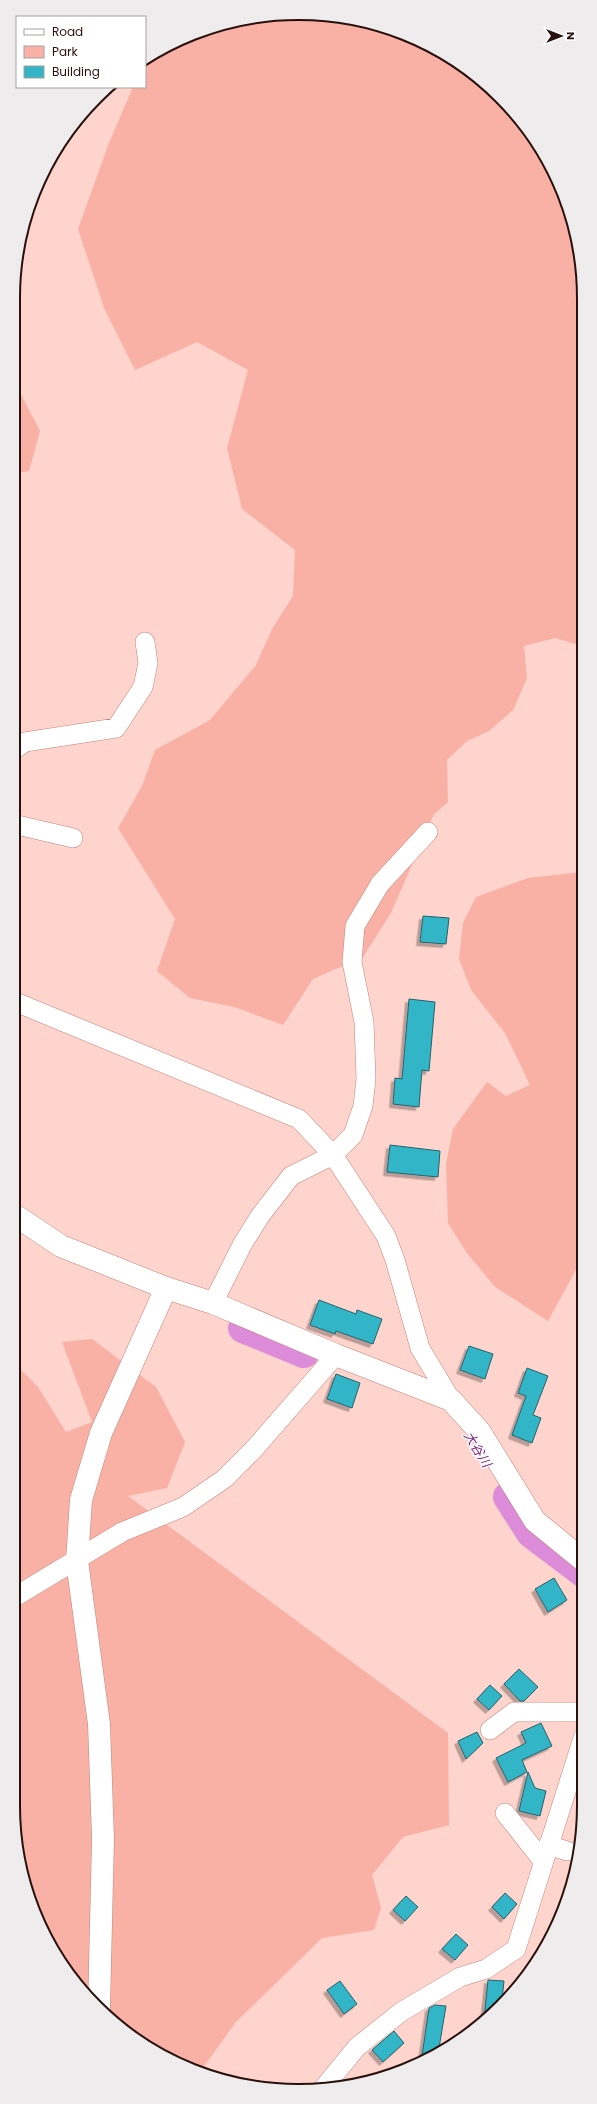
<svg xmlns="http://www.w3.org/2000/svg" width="597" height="2104" font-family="Poppins,'Noto Sans JP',sans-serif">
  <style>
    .green { fill: #f9b0a5 }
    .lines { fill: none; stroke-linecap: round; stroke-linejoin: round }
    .river { stroke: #dc8cd8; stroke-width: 30 }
    .building { fill: #33b5c6; stroke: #24636c; filter: url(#shadow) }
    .street-casing { stroke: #c28279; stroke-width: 20 }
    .secondary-casing { stroke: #c28279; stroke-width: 23 }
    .street { stroke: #fff; stroke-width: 19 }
    .secondary { stroke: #fff; stroke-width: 22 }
    .labels { text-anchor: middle; stroke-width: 3; stroke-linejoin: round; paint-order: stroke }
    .water-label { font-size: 13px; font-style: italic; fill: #832582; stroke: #fff }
    .rim { fill: none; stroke: #29110e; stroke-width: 2 }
  </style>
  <defs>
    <filter id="shadow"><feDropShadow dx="-3.5" dy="3.5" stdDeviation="0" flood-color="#0004"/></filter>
  </defs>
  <rect width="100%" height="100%" fill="#fed4cd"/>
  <path class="green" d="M298 13 354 18 425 43 501 97 555 172 582 261V646L555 638 524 646 527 678 513 710 489 731 467 741 447 760 448 802 434 814 391 913 363 957 313 979 283 1025 234 1007 190 998 157 971 175 919 118 828 142 786 155 750 210 720 256 665 272 629 293 596 295 550 242 509 227 448 248 370 197 342 135 370 104 308 78 229 109 143 133 87H145L147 58 189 35 243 19Z
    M13 379 40 431 29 471 13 474Z
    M583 872V1257L548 1321 495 1287 467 1253 448 1223 446 1164 453 1129 487 1082 506 1096 530 1085 505 1033 471 990 459 959 463 923 476 897 528 878Z
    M92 1339 156 1387 185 1442 167 1488 128 1496 448 1733 449 1825 403 1837 372 1875 381 1908 374 1930 322 1938 235 2023 200 2072 172 2062 125 2032 84 1994 35 1915 18 1861 13 1805V1362L38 1387 66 1432 92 1422 62 1342Z"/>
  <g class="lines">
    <path class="river" d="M243 1328 304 1353
      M508 1497 531 1533 584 1573"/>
  </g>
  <path class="building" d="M423 916 449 918 446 944 420 942Z
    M409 999 435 1002 429 1071 422 1070 419 1107 393 1104 395 1078 402 1079Z
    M390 1145 440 1151 438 1177 387 1172Z
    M319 1300 356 1314 357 1310 382 1319 373 1344 336 1331 335 1334 310 1325Z
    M469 1346 493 1354 485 1379 460 1370Z
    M527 1368 548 1376 533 1415 541 1418 532 1443 512 1435 526 1396 518 1393Z
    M336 1374 360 1383 352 1408 327 1399Z
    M554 1578 567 1600 548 1612 535 1589Z
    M519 1669 538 1687 524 1701H520L504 1684Z
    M490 1685 502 1696 489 1710 477 1699Z
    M541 1723 552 1746 522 1760 527 1772 508 1782 496 1758 526 1743 521 1732Z
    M477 1732 483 1743 466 1759 458 1741Z
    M528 1772 535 1788 546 1791 540 1816 519 1811Z
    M505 1893 517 1904 504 1919 492 1907Z
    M406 1896 418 1907 405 1921 393 1910Z
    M456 1934 468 1945 455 1960 442 1949Z
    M488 1980 504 1981 502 2000 484 2019Z
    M340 1981 357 2004 344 2014 327 1990Z
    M435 2005 446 2006 438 2054 421 2063 429 2008Z
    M394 2031 404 2043 383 2062 372 2050Z"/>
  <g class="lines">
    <g class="street-casing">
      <path id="street" d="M13 751 25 742 116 728 143 687 148 663 145 642
        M13 824 73 838
        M13 1001 299 1119 333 1155 386 1236 395 1260 420 1348 451 1400
        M213 1303 242 1245 260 1216 291 1176 333 1155 353 1135 363 1106 366 1079 364 1022 352 962 355 926 380 884 428 832
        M13 1598 122 1532 183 1507 224 1479 254 1449 336 1355
        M490 1730 514 1712H584
        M505 1813 543 1861
        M548 1845 567 1851
        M325 2086 357 2047 401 2012 460 1977 486 1969 516 1949 584 1735"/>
    </g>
    <g class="secondary-casing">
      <path id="secondary" d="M13 1214 61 1246 166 1288 213 1303 336 1355 451 1400 480 1432 535 1521 584 1561
        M99 2008 103 1839 99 1724 77 1561 81 1500 101 1433 166 1288"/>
    </g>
    <use href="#street" class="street"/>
    <use href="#secondary" class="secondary"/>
  </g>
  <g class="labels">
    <g class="water-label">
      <text transform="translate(478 1449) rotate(58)" y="5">大谷川</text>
    </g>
  </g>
  <path d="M0 0H597V2104H0ZM298 20H299A278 278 0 0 1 577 298V1806A278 278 0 0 1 299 2084H298A278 278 0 0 1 20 1806V298A278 278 0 0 1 298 20Z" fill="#eeecec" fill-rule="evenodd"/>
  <path class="rim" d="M298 20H299A278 278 0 0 1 577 298V1806A278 278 0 0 1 299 2084H298A278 278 0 0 1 20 1806V298A278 278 0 0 1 298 20Z"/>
  <rect x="16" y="16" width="130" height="72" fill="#ffffff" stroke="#a9a09f"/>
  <rect x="24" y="29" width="20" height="6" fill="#ffffff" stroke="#a9a09f"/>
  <text x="52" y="36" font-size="12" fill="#29110e">Road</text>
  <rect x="24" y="46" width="20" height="12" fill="#f9b0a5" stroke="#a9a09f"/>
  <text x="52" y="56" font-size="12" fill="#29110e">Park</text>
  <rect x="24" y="66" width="20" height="12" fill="#33b5c6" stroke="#a9a09f"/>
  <text x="52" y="76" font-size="12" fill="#29110e">Building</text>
  <g transform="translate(561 36) rotate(90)" stroke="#ffffff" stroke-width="3" paint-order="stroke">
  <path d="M0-3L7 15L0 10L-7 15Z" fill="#29110e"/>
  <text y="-6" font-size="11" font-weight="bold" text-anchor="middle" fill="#29110e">N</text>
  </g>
</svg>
